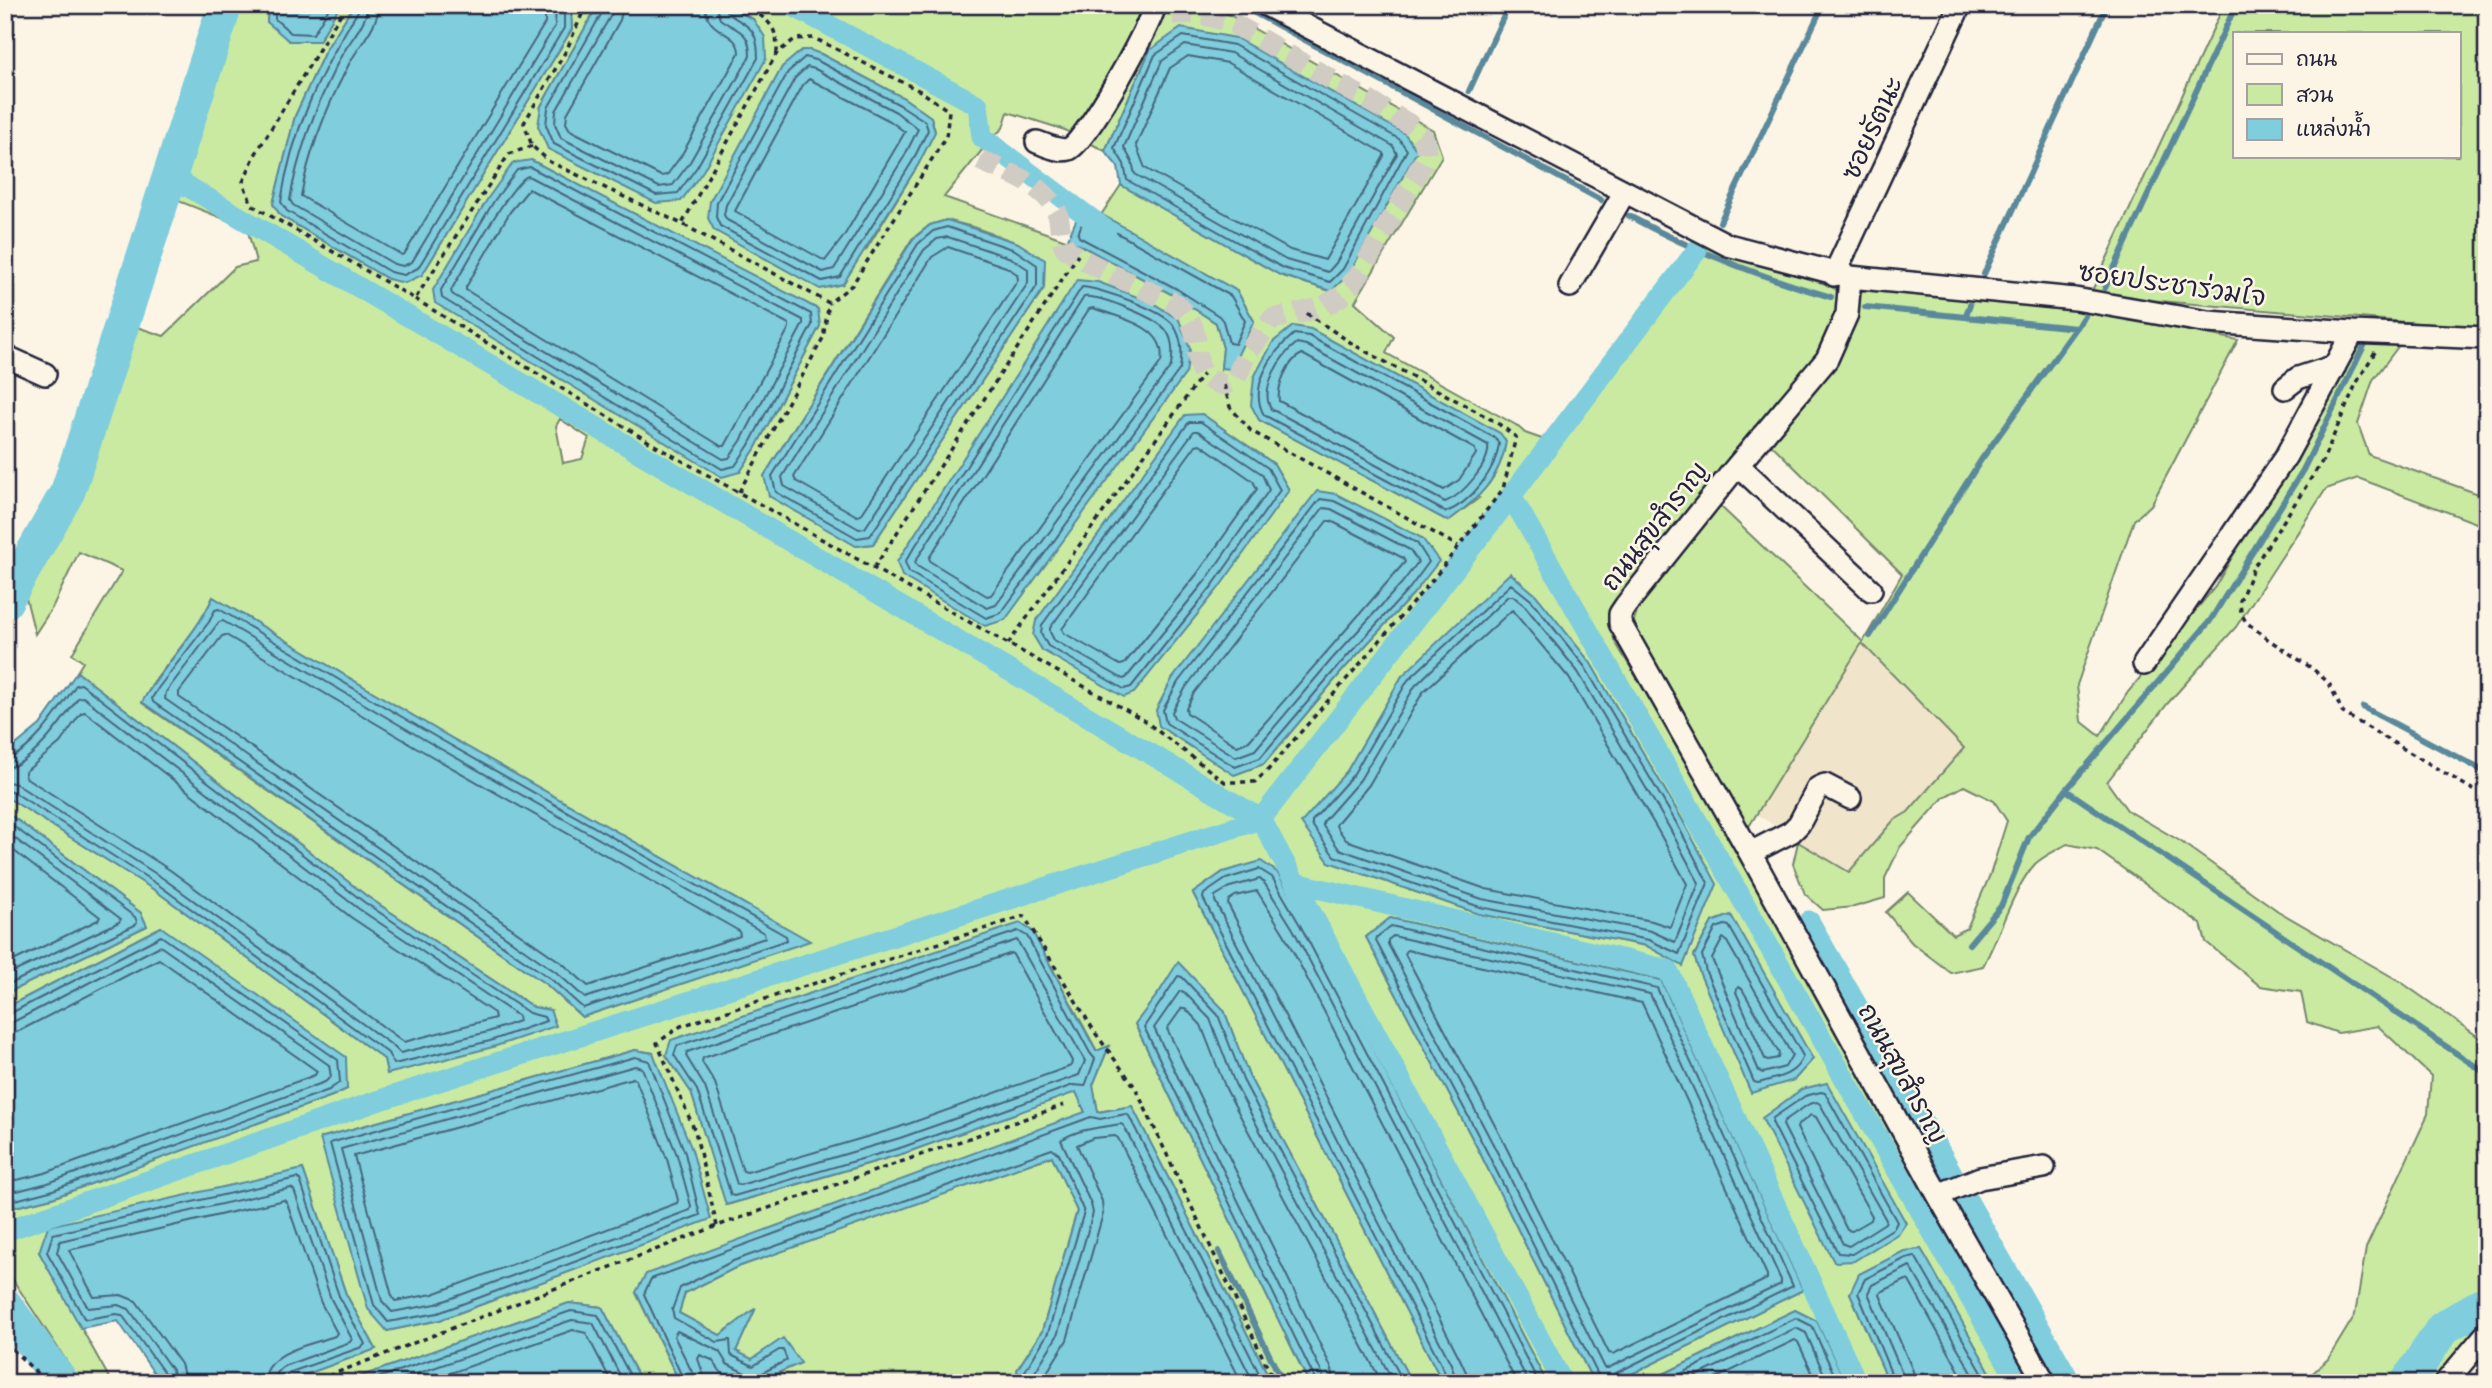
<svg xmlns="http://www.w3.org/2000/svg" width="2492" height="1388" font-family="'Architects Daughter','Playpen Sans Thai',sans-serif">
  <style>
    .built { fill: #f0e4ca }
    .green { fill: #caeaa2; stroke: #76866e; stroke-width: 2; fill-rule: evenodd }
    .water { fill: #7fcddd; stroke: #5a899c; stroke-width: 2 }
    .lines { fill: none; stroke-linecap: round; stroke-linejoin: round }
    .shore { stroke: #47667c; stroke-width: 2 }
    .stream { stroke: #5a899c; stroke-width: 6 }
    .canal { stroke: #7fcddd; stroke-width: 21 }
    .river { stroke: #7fcddd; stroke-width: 35 }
    .minor-tunnel { stroke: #d0cbc3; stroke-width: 21; stroke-dasharray: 21 10; stroke-linecap: butt }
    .minor-casing { stroke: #22223b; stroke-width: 26 }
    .path { stroke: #22223b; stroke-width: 3.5; stroke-dasharray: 5 5; stroke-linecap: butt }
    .minor { stroke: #fcf5e5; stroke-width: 21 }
    .labels { text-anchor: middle; stroke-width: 5; stroke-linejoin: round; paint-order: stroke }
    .street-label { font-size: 26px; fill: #22223b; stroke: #fcf5e5 }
  </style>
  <rect width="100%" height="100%" fill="#fcf5e5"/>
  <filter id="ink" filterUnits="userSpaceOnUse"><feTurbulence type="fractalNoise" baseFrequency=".0143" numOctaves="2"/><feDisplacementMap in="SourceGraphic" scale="14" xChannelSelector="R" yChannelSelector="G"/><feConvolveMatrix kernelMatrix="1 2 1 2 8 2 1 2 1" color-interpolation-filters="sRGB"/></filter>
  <g filter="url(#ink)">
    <path class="built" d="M1863 642 1964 748 1908 812 1893 821 1849 873 1756 814Z"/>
    <path class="green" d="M232 5H268L267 22 319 41 340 5H354L325 51 295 116 273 204 281 216 388 279 422 275 572 29 570 5H598L541 106 753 19 725 5H778L973 112 979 99 806 5H1212L1433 130 1442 156 1355 302 1394 337 1386 353 1516 425 1525 433 1542 439 1556 424 1698 240 1771 268 1826 284 1840 292 1839 315 1819 356 1611 613 1614 640 1721 818 2032 1383H1996L1921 1249 1850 1293 1889 1383H1846L1817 1321 1795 1310 1645 1383H1613L1803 1290 1661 980 1390 918 1366 937 1480 1153 1594 1383H1547L1307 921 1223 872 1193 893 1443 1383H1412L1249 1076 1224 1010 1178 963 1160 991 1135 1024 1309 1383H1272L1132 1106 1098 1112 1093 1085 1109 1046 1097 1051 1032 931 666 1055 691 1092 727 1205 905 1153 1077 1091 1085 1113 636 1293 680 1383H642L602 1307 569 1303 342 1383H282L376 1349 346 1294 303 1169 39 1252 112 1383H81L5 1268V1202L12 1208 52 1198 332 1096 347 1089 161 927 5 1008V994L147 926 141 913 5 811V796L156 891 384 1059 388 1073 550 1010 533 1007 368 897 77 672 83 662 72 654 122 571 79 552 52 608 35 634 24 590 62 523 104 412 131 325 164 336 235 267 256 262 247 228 176 200ZM1150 50 1331 291 1280 275 1121 185 1101 215 1237 291 1254 321 1221 368 1223 348 1216 323 1173 295 1080 245 944 197 991 139 1003 128 1008 112 1065 130 1105 151ZM821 54 904 98 931 117 935 131 918 165 866 250ZM531 160 608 201 820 326 755 449 740 472ZM946 220 973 227 1018 243 1044 288 873 544 856 546 764 476 912 239 930 225ZM1153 303 1025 591 1005 620ZM1202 414 1274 464 1289 490ZM560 419 589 438 582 459 563 463 556 426ZM1259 420 1479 498 1448 521ZM1414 593 1344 669 1264 764 1234 775ZM213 597 439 731 808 941 582 1017 547 985 142 703 153 683 204 617ZM1576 647 1590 662 1683 821V965L1647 946 1479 914 1329 862 1302 823 1347 771 1402 676ZM1731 915 1734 923 1751 1092 1700 974 1694 955 1712 922ZM635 1050 653 1053 710 1219 440 1320 387 1331 320 1138Z
      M2224 5H2487V329L2090 295ZM2235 33H2459V156H2235Z
      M1869 288 2077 310 2238 340 2151 505 2134 520 2077 685 2081 721 2100 736 2128 692 2215 587 2355 342 2400 344 2373 380 2358 424 2369 455 2487 497V521L2484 526 2358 478 2326 489 2236 627 2168 703 2107 782 2127 810 2180 841 2278 911 2401 982 2487 1043V1323L2473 1332 2430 1383H2302L2328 1359 2355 1315 2366 1248 2428 1114 2431 1076 2378 1026 2338 1033 2307 1022 2301 992 2260 986 2206 942 2201 924 2097 850 2067 844C2057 850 2043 856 2035 864 2013 888 2000 935 1983 966L1951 973 1912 943 1886 912 1908 892 1953 935 1967 928 1990 875 2007 821 1994 801 1964 786 1944 797 1900 847 1885 878V898L1854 907 1823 910 1805 894 1793 864 1798 842 1849 872 1893 821 1908 812 1964 748 1862 643 1748 828 1637 637 1634 620 1641 600 1719 505 1863 642 1902 574 1768 441 1854 321 1860 292Z
      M1052 1156 1077 1211 1042 1331 1017 1370 1021 1383H764L768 1378 800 1363 751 1360 736 1351 755 1309 720 1336 679 1313 685 1293 735 1268Z"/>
    <path class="water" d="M268 5H340L319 41H289L267 22Z
      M354 5 571 6 572 29 422 275 405 283 388 279 281 216 273 204 295 116 325 51Z
      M598 5H725L753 19 765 37 766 59 703 171 681 201 656 203 548 149 538 126 541 106Z
      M1181 28 1236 38 1405 134 1417 151 1349 274 1331 291 1280 275 1121 185 1118 167 1105 151 1150 50Z
      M802 50H810L821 54 904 98 931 117 935 132 918 165 843 284 820 289 714 230 708 218 710 201 782 67Z
      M531 160 818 309 820 326 755 449 740 472 722 477 435 303 433 290 488 198 513 163Z
      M1092 209 1237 291 1254 321 1231 369 1221 368 1223 348 1216 323 1173 295 1080 245 1067 241 1077 218Z
      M947 220 1018 243 1045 260 1044 288 873 544 856 546 769 496 764 476 913 239 930 225Z
      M1077 280 1098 282 1153 303 1179 320 1190 349 1186 373 1005 620 985 626 902 576 897 562Z
      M1293 326 1311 329 1500 433 1506 441C1501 479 1477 500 1448 521L1259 420 1251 405 1254 377 1273 342Z
      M1202 414 1274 464 1289 490 1218 589 1134 693 1124 697 1042 650 1033 635 1036 621 1185 415Z
      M1317 491 1336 494 1422 538 1439 561 1414 593 1344 669 1264 764 1234 775 1159 726 1156 710 1172 679Z
      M1510 573 1536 595 1590 662 1683 821 1717 884 1683 966 1647 946 1479 914 1329 862 1301 823 1347 771 1402 676Z
      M213 597 439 731 810 941 582 1017 547 985 142 702C163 666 195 636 213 597Z
      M77 672 368 897 533 1007 550 1010 556 1026 493 1047 387 1074 384 1059 156 891 5 796V754L40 725Z
      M5 811 141 913 147 926 5 994Z
      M1261 861 1277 872 1307 921 1547 1383H1443L1193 893 1223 872Z
      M1731 915 1813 1059 1794 1080 1751 1093 1700 974 1694 956 1712 922Z
      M1390 918 1661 980 1803 1290 1613 1383H1594L1480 1153 1366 937Z
      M1020 923 1032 931 1096 1051 1109 1046 1093 1085 1098 1112 1132 1106 1272 1383H1021L1017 1370 1042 1331 1077 1211 1052 1156 735 1268 685 1293 679 1313 720 1335 756 1308 736 1351 752 1359 783 1338 801 1363 768 1377 764 1383H680L636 1292 646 1274 1085 1112 1076 1092 905 1153 726 1205 691 1092 666 1055 671 1040Z
      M161 927 346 1057 347 1089 332 1096 52 1198 11 1208 5 1202V1008Z
      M1178 962 1224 1010 1249 1076 1412 1383H1309L1135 1024 1160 991Z
      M635 1050 653 1053 692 1150 711 1219 440 1320 387 1331 368 1309 320 1138Z
      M1827 1083 1906 1223 1899 1233 1854 1261 1834 1262 1762 1118 1802 1089Z
      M303 1169 346 1294 376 1349 282 1383H161L118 1321 81 1328 39 1252 48 1226Z
      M1921 1249 1926 1257 1996 1383H1889L1850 1293 1859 1274 1904 1251Z
      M569 1303 602 1307 642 1383H342Z
      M1795 1310 1817 1321 1846 1383H1645Z"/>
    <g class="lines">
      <path class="shore" d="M275 5V19L291 33 313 34 331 5
        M359 5 358 11C321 71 291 132 281 202L287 211 390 272 404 275 418 268 564 28V5
        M368 5C367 25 346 44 338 62 316 106 298 151 290 200L293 205 394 264 403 266 412 262 555 26 556 5
        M379 5C378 28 356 48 347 68 326 109 309 150 301 196L402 255 405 253 545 23V5
        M604 5 603 11 548 108 546 125 554 144 656 195 678 193 697 167 758 58C758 28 749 27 727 13L724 5
        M612 5 611 15 556 111 555 124 561 138 659 187 673 185 690 162 750 56C750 30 738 32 720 19L715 5
        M623 5 620 20 567 114 566 123 570 130 661 176 667 175 681 156 739 53C739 30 706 36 705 5
        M1183 36 1234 45 1399 139 1407 150 1343 269 1330 282 1283 268 1127 180 1124 164 1114 148 1155 55Z
        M1185 45 1231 53 1393 146 1397 154 1336 263 1328 272 1286 260 1135 174 1132 162 1124 147 1162 61Z
        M1188 56 1228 63 1384 153V156L1325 260 1290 250 1145 168 1136 145 1170 68Z
        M805 57 818 61 900 105 925 121 928 130 912 162 840 277 822 281 720 226 716 217 717 202 788 72Z
        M807 67 815 69 896 112 918 129 904 157 834 269 823 272 727 220 724 215 726 205 795 78Z
        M809 79 890 121 905 132 844 236 825 261 735 211 803 85Z
        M530 167 811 314 812 325 749 445 735 466 722 469 442 298 441 290 494 201 517 170Z
        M528 176 803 320V324L741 441 729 458 723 459 452 294 451 290C463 271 512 180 528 176Z
        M529 189 789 324V328L725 446H721L466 290V287L510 212Z
        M1090 218 1231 296 1245 321 1235 344 1229 343 1223 321 1219 316 1177 289 1079 237 1078 234 1082 223Z
        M947 227 1015 250 1037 265V286L870 536 857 538 776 492 772 476 918 244 933 231Z
        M948 237 1011 258 1028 269V283L865 528 859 529 784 486 782 477 924 250 937 239Z
        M948 247 1006 267 1017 274 1018 280 861 515 857 516 796 481 794 477 932 257Z
        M1082 287C1101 289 1164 310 1174 326 1183 340 1182 354 1180 369L1001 613 986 618 909 572 905 562Z
        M1084 297C1100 295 1154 317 1165 329 1174 339 1173 354 1171 366L996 605 987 608 917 566 915 562Z
        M1093 308C1119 318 1168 326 1161 362L991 595 987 596 931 562 929 558 1089 309Z
        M1294 334 1309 336 1495 438 1499 444C1496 470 1471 503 1446 512L1264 415C1248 387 1272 352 1294 334Z
        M1297 343 1306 345 1488 445C1491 463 1462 496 1445 502L1271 409C1259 388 1281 355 1297 343Z
        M1302 354 1475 449 1476 454 1459 480 1444 490 1279 401C1277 386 1287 361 1302 354Z
        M1189 422H1201L1268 468 1280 490 1213 585 1131 687 1124 689 1048 646 1041 634 1042 625Z
        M1194 431H1198L1262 474 1269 490 1206 580 1126 678 1123 679 1054 640 1050 632V628Z
        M1200 444 1253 481 1257 489 1197 574 1124 664 1120 665 1064 633 1062 629 1196 445Z
        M1320 499 1334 501 1417 543 1429 562 1409 589 1339 665 1260 758 1235 767 1166 723 1163 710 1178 682Z
        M1323 508 1331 509 1410 550 1418 562 1402 583 1332 659 1255 750 1236 757 1174 718 1172 712 1186 687Z
        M1327 521H1331L1403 558 1405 562 1249 741 1237 746 1187 713 1186 709 1194 693Z
        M1511 584 1531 600 1585 667 1677 824 1708 883 1679 954 1649 940 1480 907 1334 856 1312 825V821L1353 775 1408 680Z
        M1508 596H1513L1525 606 1578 672 1670 829 1699 883 1675 942 1651 931 1482 899 1339 849 1323 826V822L1360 780 1415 686Z
        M219 609 436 737 786 936 787 940 583 1008 551 979 153 702 152 698 159 687 209 622 215 610Z
        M1512 610 1569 678 1660 834 1687 884 1670 927 1652 921 1486 889 1346 840 1336 826 1337 823 1369 785 1423 692Z
        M223 621 432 744 764 933 765 938 585 998 556 972 165 699 166 692 219 622Z
        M226 635 426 753 739 931 740 936 588 986 562 963 179 697V692L222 636Z
        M85 712 352 918 494 1013 495 1018 404 1042 170 870 25 777V772L60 743 81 713Z
        M5 759C31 755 62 705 76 685L81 684 364 902 529 1013 544 1017 546 1021 490 1041 394 1064 388 1053 160 886 12 791 5 790
        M5 768C32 766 64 718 78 698L83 697 359 909 518 1016 519 1021 488 1032 400 1053 393 1046 164 879 16 784 5 781
        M5 820 135 917 137 922 135 925 5 986
        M5 831 121 919 119 922 5 976
        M5 844 100 917 98 920 5 965
        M1725 925 1729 926 1803 1056C1796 1076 1776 1078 1758 1083L1754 1082 1706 972 1702 955 1716 928Z
        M1018 931 1027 936 1090 1053 1095 1059 1085 1086 1073 1085 903 1147 734 1196 731 1195 697 1090 674 1055 677 1046Z
        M1393 936 1650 994 1781 1280V1284L1608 1368H1605L1494 1146 1388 944V940Z
        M1723 938 1726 940 1792 1055 1785 1067 1763 1073 1759 1071 1712 959Z
        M1017 940 1085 1061 1079 1075 900 1138 740 1185 737 1184 705 1087 686 1056 687 1052Z
        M1407 950 1642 1003 1767 1275V1279L1613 1354 1609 1353 1503 1141 1405 954Z
        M1012 953 1072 1061 1071 1066 897 1128 747 1172 743 1171 715 1083 702 1062 703 1058Z
        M1738 987 1742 989 1779 1053 1778 1058 1768 1060 1765 1059 1736 992Z
        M5 1014 11 1013 161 936 338 1060 340 1082 329 1090 50 1191 15 1200 5 1198
        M5 1023 15 1021 160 946 329 1065 331 1077 325 1082 48 1183 17 1191 5 1189
        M5 1033 19 1031 159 959 317 1071 315 1075 45 1173 17 1180 5 1178
        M635 1057 649 1061 685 1153 700 1215 438 1313 388 1322 374 1305 330 1143Z
        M635 1066 642 1068 677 1155 691 1206 690 1210 436 1304 392 1312 382 1301 341 1149Z
        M633 1078 636 1080 667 1159 678 1200 677 1203 433 1294 395 1301 392 1296 354 1156Z
        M1821 1092 1825 1093 1897 1222 1894 1228 1852 1254 1838 1253 1772 1122 1773 1118 1805 1096Z
        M1817 1102 1820 1104 1886 1220 1885 1223 1849 1246 1843 1244 1783 1125 1784 1121 1809 1104Z
        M1811 1115 1816 1117 1872 1216 1871 1220 1852 1231 1847 1230 1797 1128 1798 1125Z
        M167 1383 165 1374 122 1315 116 1314 87 1319 84 1318 47 1252 53 1234 297 1178 300 1180 339 1296 365 1344 362 1347 288 1373 284 1383
        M176 1383 172 1370 129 1309 118 1305 88 1308 57 1252 60 1241 291 1188 294 1190 331 1299 352 1339 350 1342 284 1366 277 1373 275 1383
        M186 1383 181 1364 136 1301 121 1295 94 1297 69 1250 284 1200 287 1203 321 1303 337 1333 335 1336C310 1345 266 1350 264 1383
        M363 1383 571 1311 598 1315 634 1383
        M390 1383 572 1320 593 1323 624 1383
        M422 1383 573 1330 586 1333 612 1383
        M685 1383 644 1294 651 1279 1091 1117 1100 1119 1126 1114 1129 1116 1264 1383
        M694 1383 693 1374 674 1336 677 1331 719 1351 727 1364 749 1375 750 1383
        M705 1383 703 1373 698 1359 700 1355 712 1360 721 1372 739 1383
        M759 1383 764 1372 787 1360 783 1350H779L753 1366 731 1355 730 1340 717 1342 674 1318 672 1310 680 1288 733 1261 1052 1149 1059 1154 1084 1212 1048 1333 1025 1371 1027 1383
        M1036 1383 1035 1372 1057 1336 1093 1213 1091 1204 1061 1140C1079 1128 1100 1128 1121 1124L1124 1126 1254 1383
        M1046 1383V1374L1067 1340 1103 1214 1102 1201 1077 1145 1093 1138 1115 1136 1118 1138 1242 1383
        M1315 1383 1314 1377 1144 1027 1178 976 1182 977 1218 1015 1243 1080 1404 1383
        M1324 1383 1322 1373 1154 1028 1180 991 1184 992 1210 1019 1235 1084 1394 1383
        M1334 1383 1332 1369 1167 1029 1182 1008H1185L1201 1025 1226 1089 1382 1383
        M1448 1383 1443 1368 1203 898 1204 894 1226 879 1259 869 1272 877 1300 925 1539 1383
        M1457 1383 1451 1364 1215 901V896L1230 887 1260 879 1265 884 1293 929 1529 1383
        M1468 1383 1466 1372 1460 1359 1228 904 1229 900 1235 896 1257 891 1284 934 1517 1383
        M1600 1383 1599 1377 1486 1150 1376 941 1377 937 1391 926 1657 988 1793 1286 1616 1373 1612 1383
        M1662 1383 1796 1318 1812 1326 1838 1383
        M1682 1383 1796 1328 1806 1333 1828 1383
        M1706 1383 1795 1340 1798 1342 1817 1383
        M1895 1383 1858 1293 1865 1279 1906 1258 1915 1256 1988 1383
        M1904 1383 1903 1375 1868 1293 1872 1285 1910 1266 1978 1383
        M1915 1383 1913 1371 1880 1295 1881 1292 1906 1280 1909 1281 1966 1383"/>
      <path class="stream" d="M1240 5 1601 200
        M1469 91 1509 5
        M1629 216C1693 251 1761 277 1831 297
        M1720 222 1823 5
        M1984 274 2107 5
        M2105 288 2236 5
        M1865 307 2076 328
        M1965 317 1970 305
        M1870 636 1981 460 2085 316
        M2363 707 2487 773
        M2066 790 2210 621 2303 470 2365 344
        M1969 944 2001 906 2029 837 2066 790 2487 1074
        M1219 1251 1283 1383"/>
      <path class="canal" d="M791 5 978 105 982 137 1106 230
        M170 176 1261 819 1563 1383
        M1511 496 2019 1383
        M1295 883 1668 970 1857 1383
        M1809 921 2071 1383
        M5 1231 377 1101 1261 819 1511 496 1697 250"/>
      <path class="river" d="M5 602 68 491 225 5
        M5 1305 62 1383
        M2407 1383 2443 1328 2487 1302"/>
      <path class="minor-tunnel" d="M980 160C1005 172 1043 183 1056 210 1062 221 1058 236 1065 247 1073 259 1156 294 1176 304 1183 311 1189 317 1193 327 1202 354 1188 376 1224 385L1236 378 1245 357 1272 319 1321 308 1341 296 1359 275 1425 159C1428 142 1424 136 1411 125L1234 24C1201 11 1187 12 1153 17"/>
      <g class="minor-casing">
        <path id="minor" d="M1266 5 1728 245 1850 277 1847 314 1827 359 1733 471 1626 605 1620 614V623L1750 853 1938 1195 2045 1383
          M1037 142C1046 145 1059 152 1069 149 1086 142 1150 27 1155 5
          M1834 275 1960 5
          M1850 277 2075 299 2208 322 2353 332 2487 338
          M1570 286 1624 193
          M5 356 45 374
          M2285 388 2298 378 2335 366
          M1738 465 1871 590
          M2144 664 2286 456 2353 332
          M1750 853 1791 832 1799 824 1818 788 1825 785 1850 798
          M1938 1195 1980 1178 2044 1167
          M2445 1383 2487 1333"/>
      </g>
      <path class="path" d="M346 5 255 155 243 182 252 205 415 299 509 154 532 146
        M586 5 567 49 524 123 532 146 550 162 682 224 829 303 852 285 946 137 949 111 922 92 814 38 795 39 777 53 682 224
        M742 5C765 17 778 24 777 52
        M415 299 656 446 1142 719 1225 782H1255L1268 770 1434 578 1503 489 1516 437 1496 422 1356 346 1303 311
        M2375 352 2356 384 2323 460 2253 568 2240 601 2241 613 2246 622 2269 640 2313 669 2329 683 2343 713 2477 792
        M1224 385 1230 407 1251 431 1458 546
        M739 492 823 338 829 303
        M874 568 1078 255
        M1008 644 1203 374
        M717 1226 695 1131 657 1043 681 1026 1024 916 1096 1034 1135 1087 1275 1383
        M5 1342 47 1383
        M310 1383 717 1226 1064 1105"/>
      <use href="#minor" class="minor"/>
    </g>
  </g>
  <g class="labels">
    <g class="street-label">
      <text transform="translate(1872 128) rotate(-65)" y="9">ซอยรัตนะ</text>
      <text transform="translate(2172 284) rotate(8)" y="9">ซอยประชาร่วมใจ</text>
      <text transform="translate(1654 526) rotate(-52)" y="9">ถนนสุขสำราญ</text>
      <text transform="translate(1903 1073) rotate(61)" y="9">ถนนสุขสำราญ</text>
    </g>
  </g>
  <rect width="2492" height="1388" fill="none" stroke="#fcf5e5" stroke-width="28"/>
  <rect x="14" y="14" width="2464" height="1360" fill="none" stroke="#22223b" stroke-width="2.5" filter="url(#ink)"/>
  <rect x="2233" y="32" width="228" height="126" fill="#fcf5e5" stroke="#a5a1a1" stroke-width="2"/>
  <rect x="2247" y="54" width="35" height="10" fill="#fcf5e5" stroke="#a5a1a1" stroke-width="2"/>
  <text x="2296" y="66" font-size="21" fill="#22223b">ถนน</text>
  <rect x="2247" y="84" width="35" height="21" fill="#caeaa2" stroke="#a5a1a1" stroke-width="2"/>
  <text x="2296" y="102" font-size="21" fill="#22223b">สวน</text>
  <rect x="2247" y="119" width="35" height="21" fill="#7fcddd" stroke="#a5a1a1" stroke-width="2"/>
  <text x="2296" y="136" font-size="21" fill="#22223b">แหล่งน้ำ</text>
</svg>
